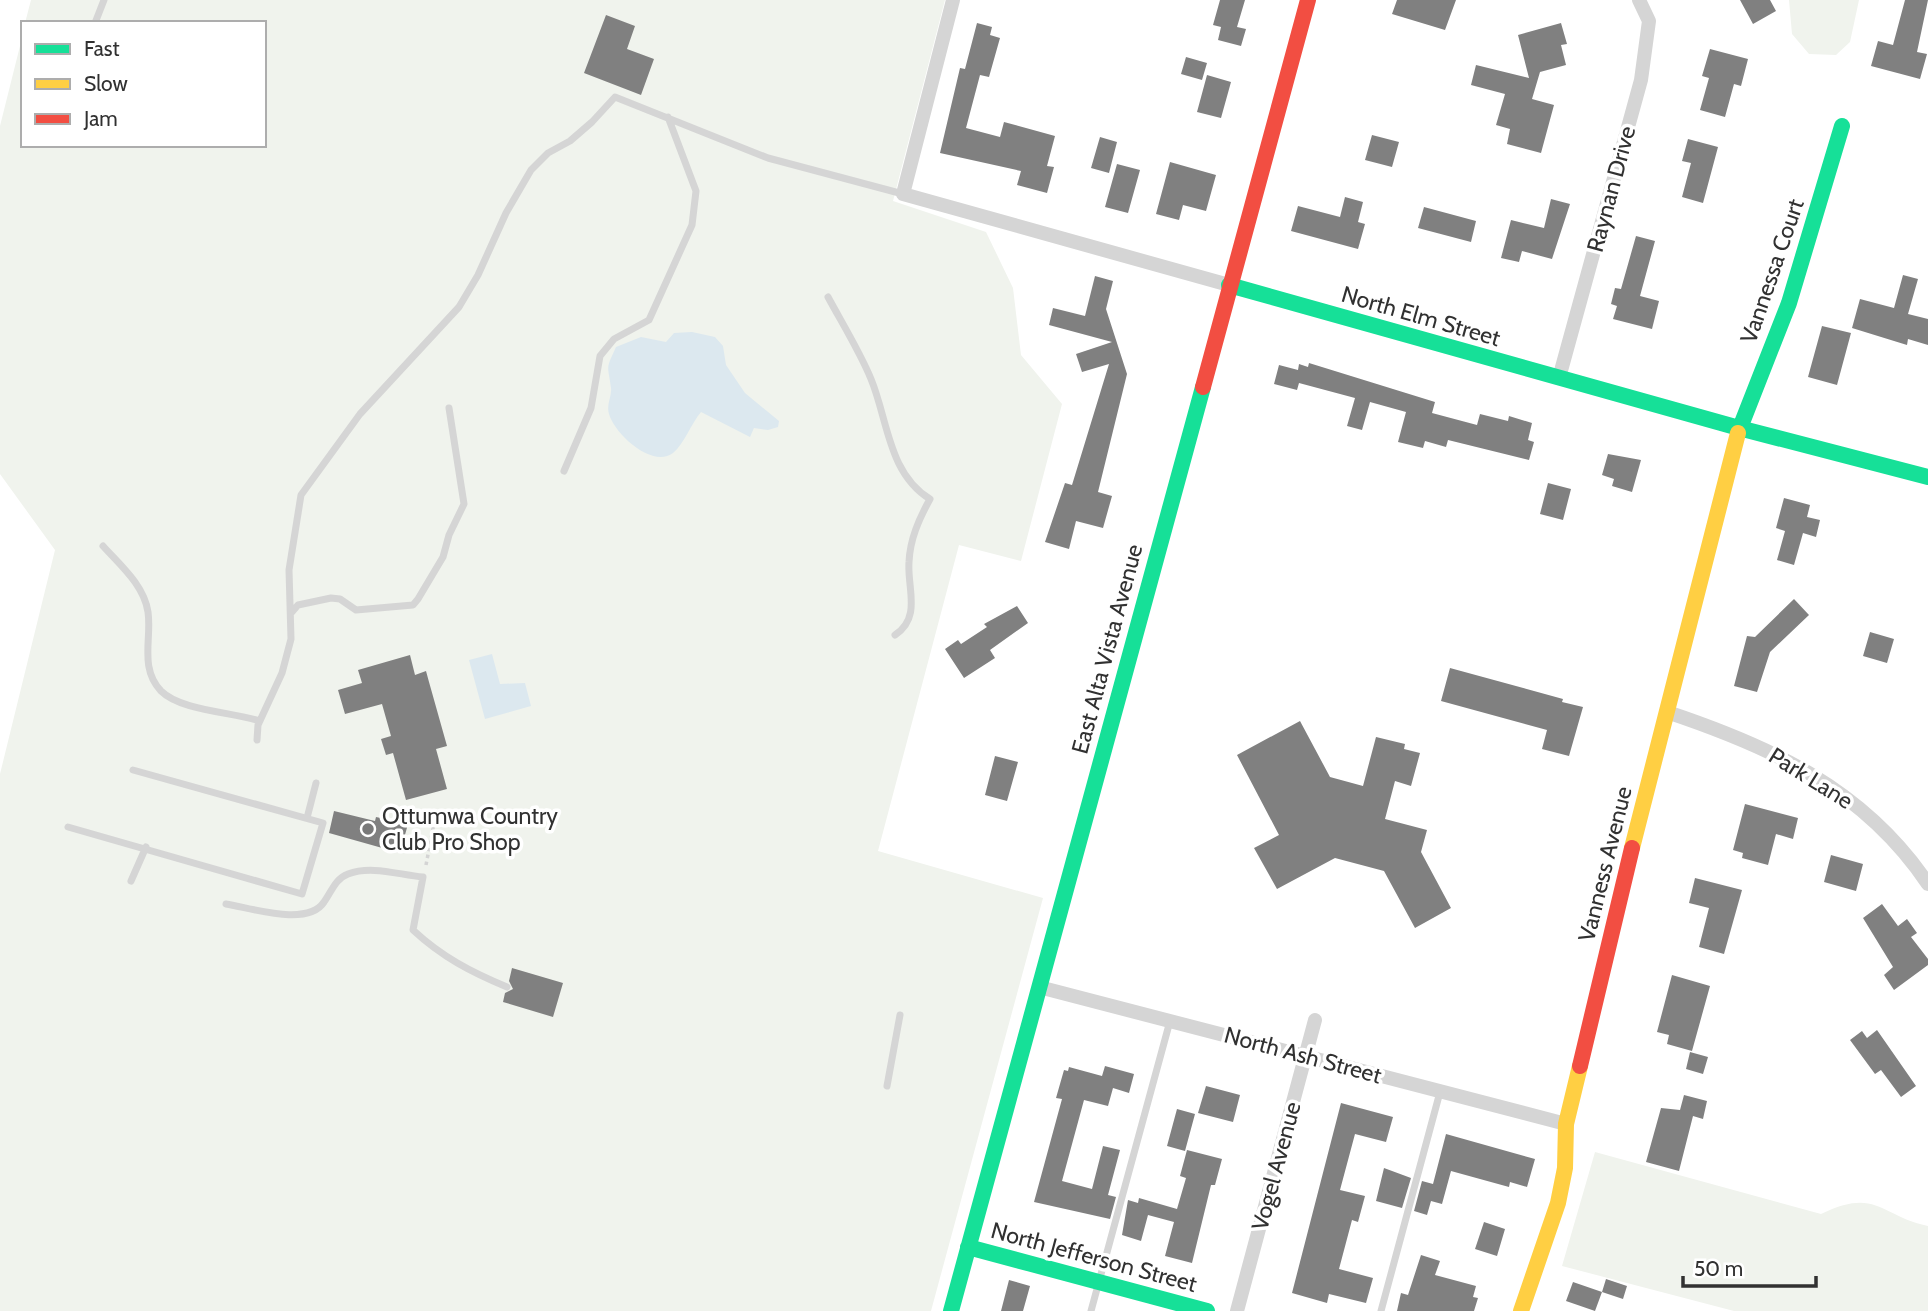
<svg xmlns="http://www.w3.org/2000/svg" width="1928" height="1311" font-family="Cabin,sans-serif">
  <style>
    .green { fill: #f0f3ed }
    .water { fill: #dce8ef }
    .building { fill: #808080 }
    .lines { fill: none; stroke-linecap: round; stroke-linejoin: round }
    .path { stroke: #d4d4d4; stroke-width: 3.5; stroke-dasharray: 3.5 3.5; stroke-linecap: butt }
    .lane { stroke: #d5d5d5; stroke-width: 7 }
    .street { stroke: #d5d5d5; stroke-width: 14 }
    .fast { stroke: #16e098; stroke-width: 16 }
    .slow { stroke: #ffcf43; stroke-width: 16 }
    .jam { stroke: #f24e42; stroke-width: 16 }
    .poi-dot { fill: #797979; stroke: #fff; stroke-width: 2.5 }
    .labels { text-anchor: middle; stroke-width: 7; stroke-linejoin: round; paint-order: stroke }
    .street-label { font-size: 23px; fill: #313131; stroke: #fff }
    .poi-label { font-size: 23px; fill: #313131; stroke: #fff; text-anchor: start }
  </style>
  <rect width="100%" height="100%" fill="#fff"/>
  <path class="green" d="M31 0H945L893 201 986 232 1013 288 1021 355 1062 404 1021 561 959 545 878 851 1043 898 931 1311H0V774L55 550 0 474V126L23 34V145H264V23H25Z
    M1789 0H1859L1850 42 1836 55 1809 54 1792 34Z
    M1595 1152 1821 1214C1877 1187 1880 1216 1928 1226V1311H1734L1562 1266Z"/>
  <path class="water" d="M692 332 715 337 723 346 726 365 745 393 779 421 778 427 768 430 754 428 750 437 701 412C691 424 684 444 673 453 652 469 614 433 609 414 606 404 612 397 611 388 608 364 605 371 616 347L641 337 666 342 674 333Z
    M492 654 500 684 525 683 531 706 485 719 469 660Z"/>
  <path class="building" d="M1220 0H1245L1237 27 1246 29 1241 46 1218 40 1221 27 1213 25Z
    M1397 0H1456L1445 30 1392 14Z
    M1740 0H1770L1776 11 1753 24Z
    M1905 0H1928L1917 52 1927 54 1920 79 1871 66 1878 41 1893 45Z
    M606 15 635 26 627 49 654 59 641 95 584 73Z
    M977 23 992 27 990 35 1000 38 989 77 980 75 966 128 1000 137 1004 122 1055 136 1047 166 1054 167 1047 193 1017 185 1021 171 940 153 960 68 965 69Z
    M1561 23 1567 44 1561 45 1566 65 1540 72 1532 99 1554 105 1541 153 1507 144 1510 129 1496 125 1505 94 1471 85 1476 65 1529 78 1518 35Z
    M1710 49 1748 59 1741 86 1734 84 1725 117 1700 110 1709 78 1702 76Z
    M1186 57 1207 63 1202 80 1181 74Z
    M1207 75 1231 82 1221 118 1197 112Z
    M1372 135 1399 142 1392 167 1365 160Z
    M1100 137 1117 142 1109 173 1091 168Z
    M1688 139 1718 147 1703 203 1682 197 1691 163 1682 161Z
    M1170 162 1216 175 1206 211 1183 205 1179 220 1156 214Z
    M1117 164 1140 170 1128 213 1105 207Z
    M1345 197 1363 202 1358 222 1365 224 1358 249 1291 231 1298 206 1340 217Z
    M1551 199 1570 204 1552 259 1522 251 1519 262 1501 258 1511 220 1544 228Z
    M1424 207 1476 221 1471 242 1418 228Z
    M1636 236 1655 241 1640 296 1659 301 1652 329 1613 319 1617 306 1611 304 1615 288 1621 289Z
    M1903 275 1918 279 1908 314 1928 319V345L1908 339 1907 345 1852 328 1860 299 1894 308Z
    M1095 276 1113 281 1106 309 1127 374 1098 492 1112 496 1103 528 1076 521 1069 549 1045 542 1065 483 1072 485 1109 364 1082 372 1076 354 1112 342 1049 325 1053 308 1085 316Z
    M1822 326 1851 333 1837 385 1808 377Z
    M1309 363 1435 402 1432 413 1477 425 1480 414 1508 421 1509 416 1532 423 1528 440 1534 442 1529 460 1448 440 1446 447 1425 441 1423 448 1398 442 1406 412 1370 402 1362 430 1347 426 1355 398 1299 383 1297 390 1274 384 1279 365 1298 370 1299 364 1308 367Z
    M1608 454 1641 460 1632 492 1612 486 1614 479 1602 475Z
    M1548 483 1571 489 1563 520 1540 514Z
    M1784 498 1810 505 1807 517 1820 520 1816 537 1803 533 1794 565 1777 560 1785 531 1776 528Z
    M1794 599 1809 615 1770 652 1757 692 1734 686 1747 636 1755 637Z
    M1017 606 1028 623 990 650 995 658 964 678 945 649 958 640 961 644 987 627 984 624Z
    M1870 632 1894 639 1887 663 1863 656Z
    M410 655 415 675 426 671 429 682 447 746 436 749 447 789 406 800 393 753 386 755 381 739 391 736 382 704 345 714 338 690 362 683 358 670Z
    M1450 668 1563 699 1562 702 1583 707 1569 756 1542 749 1547 730 1441 701Z
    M1300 721 1330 777 1363 786 1376 737 1405 744 1404 749 1420 753 1411 786 1395 781 1385 819 1427 830 1421 852 1451 908 1415 928 1384 871 1335 858 1277 889 1254 848 1279 835 1237 755Z
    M995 756 1018 762 1007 801 985 795Z
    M1745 804 1798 818 1793 839 1776 834 1768 865 1742 858 1743 853 1733 850Z
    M334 811 375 821 376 817 408 824 400 853 329 833Z
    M1831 855 1863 864 1856 891 1824 882Z
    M1695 878 1742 890 1724 954 1699 947 1709 908 1689 903Z
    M1882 904 1898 926 1907 919 1917 933 1911 937 1928 959V965L1894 990 1884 975 1893 967 1863 918Z
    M512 968 563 983 553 1017 503 1002 505 993 513 989 509 981Z
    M1672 975 1710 986 1692 1051 1667 1044 1669 1035 1657 1032Z
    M1877 1030 1916 1086 1901 1097 1881 1070 1875 1074 1850 1040 1862 1031 1867 1038Z
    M1690 1052 1708 1057 1703 1074 1686 1069Z
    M1105 1066 1134 1074 1129 1093 1113 1088 1108 1106 1084 1100 1062 1181 1092 1189 1103 1146 1120 1150 1108 1195 1116 1197 1110 1219 1034 1202 1062 1099 1056 1098 1064 1070 1068 1071 1069 1067 1102 1076Z
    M1206 1086 1240 1095 1233 1122 1198 1113Z
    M1684 1095 1707 1101 1703 1119 1693 1116 1679 1171 1646 1162 1661 1108 1680 1110Z
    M1341 1103 1393 1117 1386 1142 1355 1134 1340 1190 1365 1196 1358 1222 1352 1220 1339 1269 1373 1278 1366 1303 1329 1294 1327 1303 1292 1293Z
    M1177 1109 1195 1114 1185 1151 1167 1146Z
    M1446 1134 1535 1159 1527 1187 1510 1182 1509 1187 1451 1171 1442 1204 1431 1201 1427 1215 1414 1211 1422 1181 1433 1184Z
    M1187 1150 1222 1159 1215 1185H1211L1192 1263 1165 1256 1174 1222 1148 1215 1141 1241 1122 1235 1128 1200 1138 1203 1139 1198 1177 1209 1186 1178 1180 1176Z
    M1384 1168 1411 1178 1402 1208 1376 1201Z
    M1484 1222 1505 1229 1497 1256 1475 1249Z
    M1421 1255 1440 1261 1435 1275 1476 1286 1473 1297 1478 1298 1474 1311H1397L1401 1293 1408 1295Z
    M1606 1279 1627 1286 1623 1299 1602 1292Z
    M1009 1280 1030 1286 1023 1311H1001Z
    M1573 1282 1602 1292 1595 1311 1566 1301Z"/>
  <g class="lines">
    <path class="path" d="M426 865 435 818"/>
    <path class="lane" d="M95 23 104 0
      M828 297C842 323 860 352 871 379 888 420 888 473 930 499 919 519 910 539 909 562 907 588 922 617 895 635
      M564 471 591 408 600 356 614 339 649 320 692 225 696 191 668 117
      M103 546C120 565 144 585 148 612 152 638 139 668 161 691 181 711 233 712 260 721
      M292 612 298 605 331 598 340 599 356 610 413 605 418 599 443 557 449 535 464 504 449 408
      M257 740 258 725 282 673 291 639 289 570 301 495 360 414 459 307 478 275 506 213 531 170 548 153 570 141 592 122 615 97 768 158 903 194
      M307 818 316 783
      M68 827 302 894 323 823 133 770
      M131 881 146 847
      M226 904C251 908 308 927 324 902 332 891 335 879 348 874 372 865 399 875 423 877L413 930C442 957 471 972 507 987
      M887 1086 900 1015
      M1091 1311 1170 1021
      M1381 1311 1440 1092"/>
    <path class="street" d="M953 0 903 194 1229 285
      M1559 378 1641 80 1649 21 1639 0
      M1667 712C1772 747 1864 789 1928 884
      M1039 987 1566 1124
      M1237 1311 1315 1020"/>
    <path class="fast" d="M1229 285 1739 428 1928 477
      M1738 433 1789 303 1842 126
      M968 1247 1207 1311
      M951 1311 1203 387"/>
    <path class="slow" d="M1632 848 1738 433
      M1521 1311 1558 1203 1565 1168 1566 1124 1580 1066"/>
    <path class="jam" d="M1203 387 1308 0
      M1580 1066 1632 848"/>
  </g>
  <circle class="poi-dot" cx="368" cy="829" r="7"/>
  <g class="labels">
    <g class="street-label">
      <text transform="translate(1611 189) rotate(-75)" y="8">Raynan Drive</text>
      <text transform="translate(1772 271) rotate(-71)" y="8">Vannessa Court</text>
      <text transform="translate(1421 316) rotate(16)" y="8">North Elm Street</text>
      <text transform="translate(1107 649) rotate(-75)" y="8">East Alta Vista Avenue</text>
      <text transform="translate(1811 778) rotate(32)" y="8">Park Lane</text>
      <text transform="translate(1605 864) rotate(-76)" y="8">Vanness Avenue</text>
      <text transform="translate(1303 1055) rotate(15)" y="8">North Ash Street</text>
      <text transform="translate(1276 1166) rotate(-75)" y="8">Vogel Avenue</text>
      <text transform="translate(1094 1257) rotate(15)" y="8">North Jefferson Street</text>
    </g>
    <g class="poi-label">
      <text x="382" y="824">Ottumwa Country<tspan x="382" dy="26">Club Pro Shop</tspan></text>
    </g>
  </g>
  <rect x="21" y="21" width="245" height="126" fill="#ffffff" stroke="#adadad" stroke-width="2"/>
  <rect x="35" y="44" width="35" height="10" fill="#16e098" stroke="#adadad" stroke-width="2"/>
  <text x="84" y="56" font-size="21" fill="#313131">Fast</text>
  <rect x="35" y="79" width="35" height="10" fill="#ffcf43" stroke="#adadad" stroke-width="2"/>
  <text x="84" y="91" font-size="21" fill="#313131">Slow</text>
  <rect x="35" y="114" width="35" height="10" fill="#f24e42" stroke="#adadad" stroke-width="2"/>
  <text x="84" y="126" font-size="21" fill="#313131">Jam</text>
  <path d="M1683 1276v10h133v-10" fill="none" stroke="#313131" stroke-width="3.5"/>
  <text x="1694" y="1276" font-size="21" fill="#313131" stroke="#ffffff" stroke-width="5" paint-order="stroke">50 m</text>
</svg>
